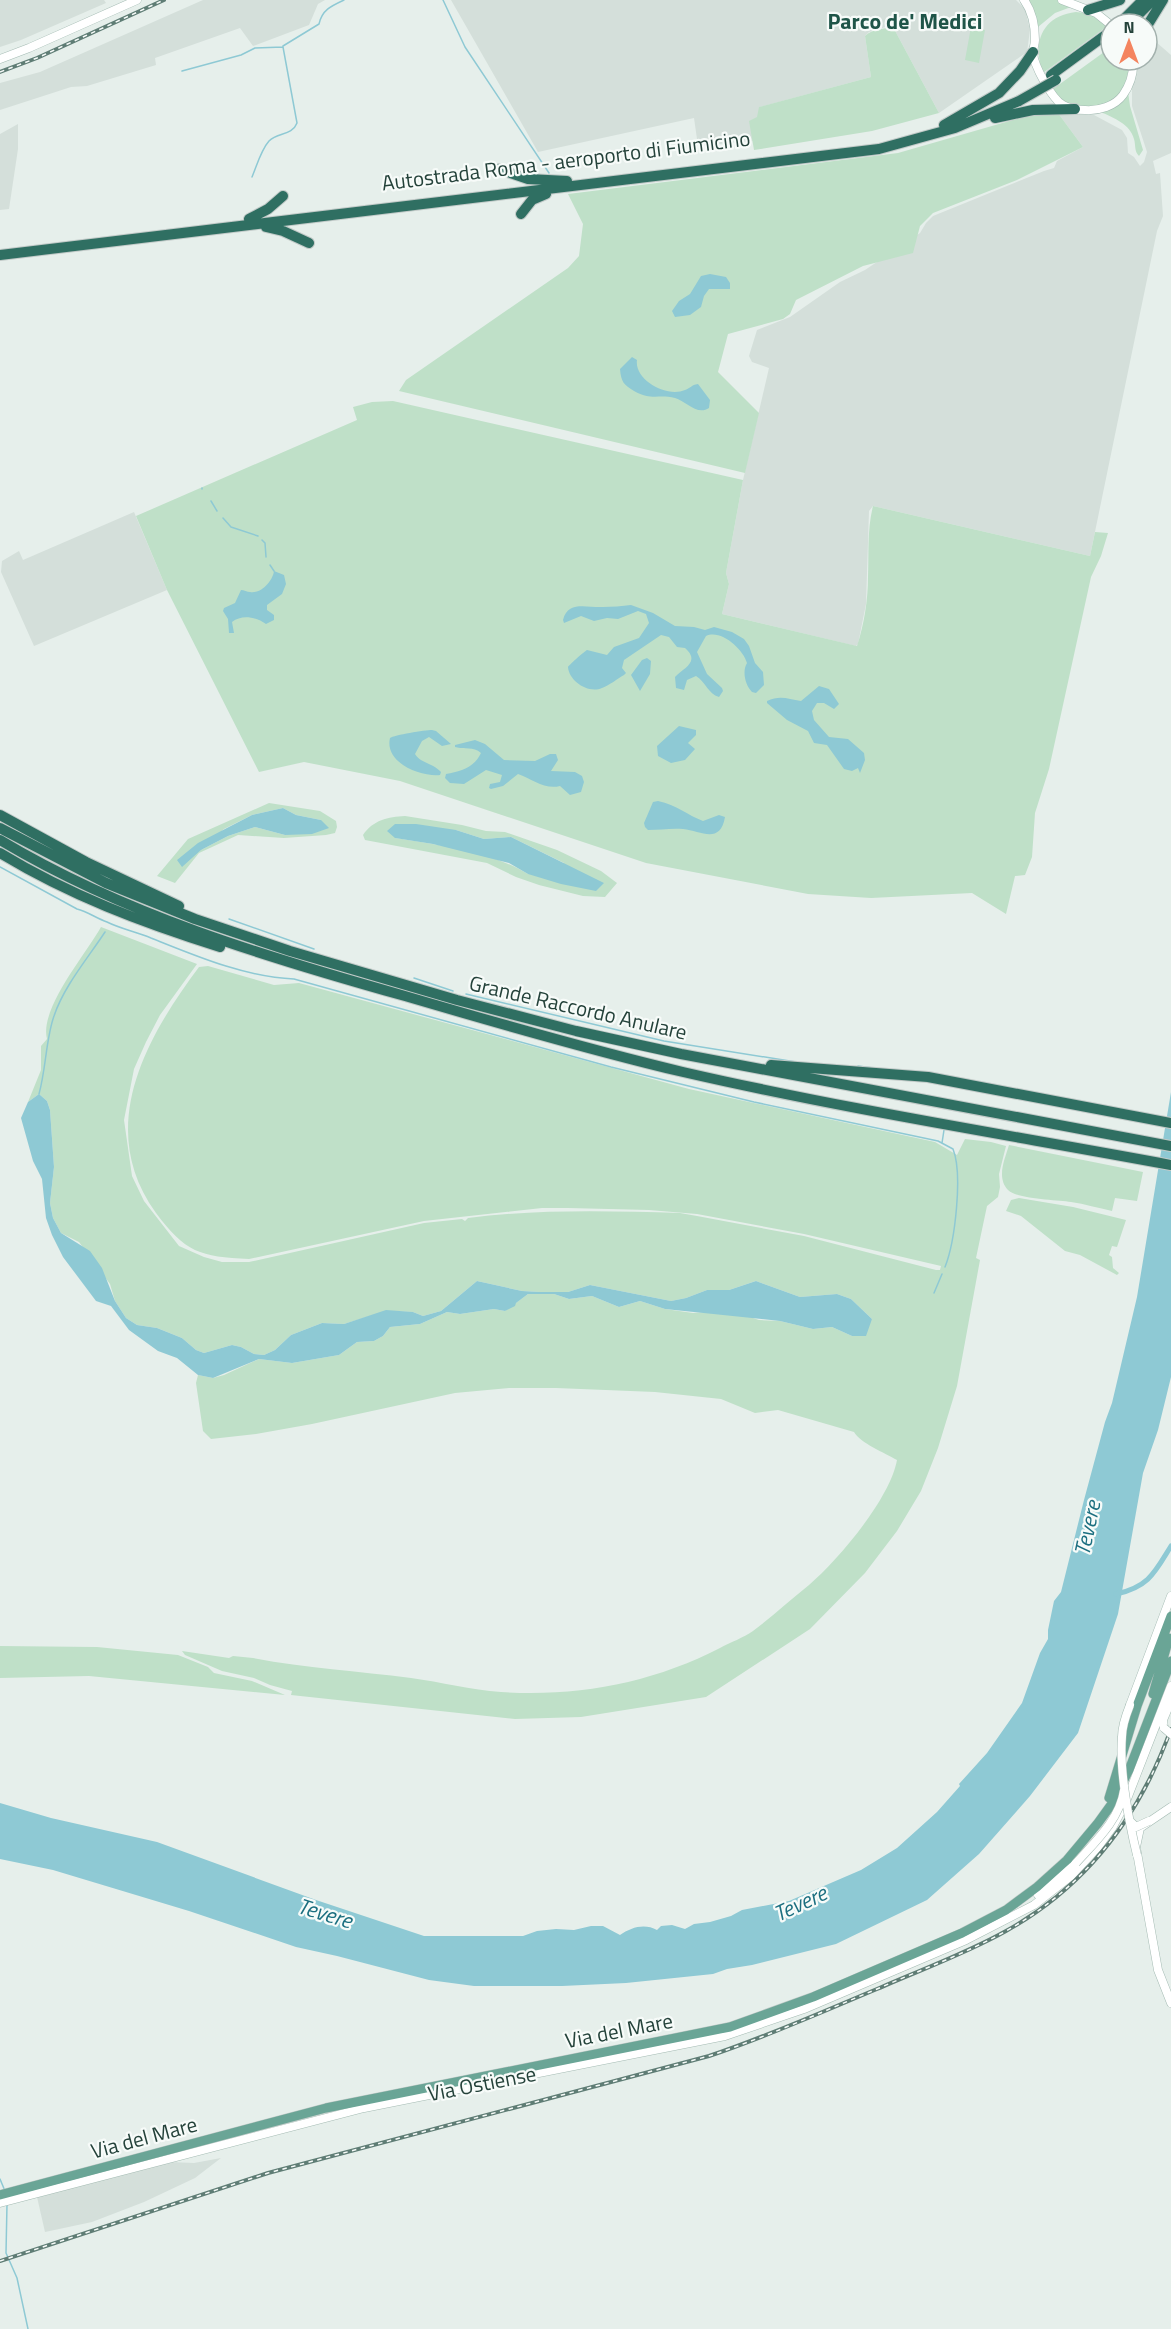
<svg xmlns="http://www.w3.org/2000/svg" width="1171" height="2329" font-family="'Titillium Web',sans-serif">
  <style>
    .built { fill: #d4dfda }
    .green { fill: #bfe0c8; fill-rule: evenodd }
    .water { fill: #8ec9d4 }
    .lines { fill: none; stroke-linecap: round; stroke-linejoin: round }
    .stream { stroke: #8ec9d4; stroke-width: 1.5 }
    .canal { stroke: #8ec9d4; stroke-width: 5 }
    .secondary-casing { stroke: #a4bbb3; stroke-width: 9 }
    .primary-casing { stroke: #c2cac8; stroke-width: 10 }
    .highway-casing { stroke: #c2cac8; stroke-width: 12 }
    .secondary { stroke: #fff; stroke-width: 8 }
    .primary { stroke: #6aa596; stroke-width: 9 }
    .highway { stroke: #2f6f62; stroke-width: 10 }
    .rail-casing { stroke: #5f7d75; stroke-width: 4 }
    .rail { stroke: #f7fbf9; stroke-width: 1.5; stroke-dasharray: 4.5; stroke-linecap: butt }
    .secondary-bridge-casing { stroke: #a4bbb3; stroke-width: 9; stroke-linecap: butt }
    .highway-bridge-casing { stroke: #c2cac8; stroke-width: 12; stroke-linecap: butt }
    .secondary-bridge { stroke: #fff; stroke-width: 8 }
    .highway-bridge { stroke: #2f6f62; stroke-width: 10 }
    .labels { text-anchor: middle; stroke-width: 4.5; stroke-linejoin: round; paint-order: stroke }
    .street-label { font-size: 21px; fill: #24423a; stroke: #f7fbf9 }
    .neighbourhood-label { font-size: 22px; font-weight: bold; fill: #1f5548; stroke: #f7fbf9 }
    .water-label { font-size: 22px; font-style: italic; fill: #1c6f80; stroke: #f7fbf9 }
  </style>
  <rect width="100%" height="100%" fill="#e6efeb"/>
  <path class="built" d="M0 0H104L106 3 21 40 0 47Z
    M203 0H325L318 4 309 25 253 46 240 28 155 58 156 65 87 86 71 87 0 110V83L40 72Z
    M451 0H1016L1025 9 1030 30 1027 52 939 113 892 25 869 32 865 36 871 77 760 107 753 141 698 146 694 118 538 152Z
    M1147 34 1171 55V153L1153 161 1156 174 1160 173 1163 216 1157 231 1090 556 873 506 869 511 866 604 858 644 856 646 722 614 729 584 726 573 743 480 769 368 752 362 749 356 757 330 790 317 840 282 865 270 920 233 926 223 933 216 1044 171 1054 168 1057 161 1083 147 1058 113 1094 115 1122 130 1127 138 1128 153 1134 157 1140 166 1144 162 1147 152 1132 106V74L1138 60H1147Z
    M18 124V149L9 209 0 210V134Z
    M134 512 167 590 34 646 1 572 2 561 19 551 23 560Z
    M221 2158 195 2178 144 2202 92 2222 45 2232 37 2197 170 2162 194 2163Z"/>
  <path class="green" d="M1028 0H1058L1071 7 1055 13 1038 27Z
    M1076 12 1093 14 1109 25 1043 73C1032 44 1041 16 1076 12Z
    M892 25 939 113 872 131 754 150 749 121 757 117 759 107 871 77 865 36C873 28 883 31 892 25Z
    M971 27 985 30 979 63 965 60Z
    M1111 47V60H1129C1129 90 1115 108 1084 106 1076 106 1068 106 1061 100 1058 98 1055 93 1053 89Z
    M1128 92 1130 106 1143 150 1139 156C1134 151 1136 146 1134 139 1130 124 1114 118 1101 112Z
    M1058 113 1083 147 1017 180 933 213 920 226 913 253 863 266 796 300 790 314 783 319 728 334 718 372 759 413 745 473 399 391 406 380 568 268 579 256 583 224 568 194 898 153 1030 115Z
    M393 401 743 480 726 573 729 584 722 614 857 646C864 625 868 600 868 577 869 553 867 530 873 506L1090 556 1095 532 1108 533 1101 556 1091 577 1049 769 1035 813 1032 857 1025 875 1015 876 1006 914 972 893 871 898 808 894 646 863 400 781 304 762 259 772 167 590 136 516 357 420 353 407 372 402Z
    M269 803 320 811 336 821 337 827 335 833 326 835 284 838 238 835 199 853 175 883 157 876 188 839ZM283 808 296 815 321 820 285 835 255 827 228 836 201 850 182 867 224 829 252 815Z
    M405 816 462 825 486 831 505 832 557 850 601 871 617 883 605 897 583 896 539 885 516 877 487 863 365 840 363 835C373 820 388 817 405 816ZM456 830 484 839 511 837 564 863 528 874C490 851 439 845 395 838Z
    M101 927 197 964 160 1015 146 1042 134 1069 124 1120 132 1176 144 1201 179 1246 204 1257 222 1262H249L424 1223 462 1219 465 1221 468 1218C539 1209 609 1211 680 1213L697 1216 804 1236 936 1270H940L941 1266 804 1234 697 1214 649 1210 568 1208H542L424 1221 249 1259C200 1257 185 1252 156 1213 95 1129 145 1039 199 967L208 966 274 985 299 983 689 1089 935 1142 957 1155 965 1139 991 1142 1006 1146 999 1174 1000 1187 998 1197 987 1206 976 1258 980 1260 957 1386 938 1448 921 1491 897 1531 865 1573 810 1629 706 1697 581 1717 515 1719 291 1695 292 1691 270 1685 254 1678 222 1671 185 1655 182 1651 229 1658 233 1656 253 1658C305 1668 358 1671 411 1678 441 1682 471 1690 501 1692 578 1697 652 1683 720 1648 731 1642 743 1638 753 1631 772 1617 790 1600 809 1585 838 1560 890 1499 897 1460 885 1453 860 1443 854 1432L778 1410 755 1413 721 1399 655 1392 556 1388H509L455 1393 312 1424 256 1434 211 1439 203 1431 196 1383 198 1375 213 1378 224 1375 259 1359 292 1363 339 1355 357 1342 374 1341 383 1336 390 1327 420 1324 447 1312 460 1314 494 1309 505 1311 528 1294H554L569 1299 592 1296 619 1307 640 1301 665 1309 693 1313 707 1312 747 1316 759 1320 780 1321 813 1329 832 1327 852 1336 872 1319 851 1299 837 1294 800 1297 756 1281 729 1290H707L686 1298 671 1301 590 1285 568 1292H540L522 1291 477 1281 441 1311 423 1316 413 1312 386 1311 344 1324 322 1323 291 1335 275 1350 264 1355 254 1354 241 1347 232 1345 204 1353 196 1350 182 1338 157 1328 137 1325 126 1318 115 1301 110 1284 79 1242 61 1233 53 1218 50 1203 54 1167 50 1110 47 1101 39 1094 28 1102 41 1070V1046L47 1039C39 1009 86 954 101 927Z
    M1009 1145 1143 1172 1137 1201 1115 1198 1112 1211C1098 1208 1085 1204 1071 1202 1057 1200 1017 1199 1008 1190 996 1177 1005 1159 1009 1145Z
    M1019 1198 1073 1207 1126 1220 1117 1247 1112 1246 1109 1255 1112 1257 1113 1268 1119 1273 1117 1275 1080 1255 1065 1251 1021 1216 1006 1211 1011 1200Z
    M0 1646 97 1647 178 1655 208 1667 214 1673 252 1681 285 1695 89 1676 0 1678Z"/>
  <path class="water" d="M710 274 726 277 730 283V289H709L704 296 701 307 690 315 675 317 672 311 679 301 690 294 701 276Z
    M632 357 637 360C634 380 667 398 685 390 691 388 691 385 698 384L710 400 709 408C697 416 686 401 675 398 658 394 652 401 634 391 624 385 621 382 620 369Z
    M274 571 284 575 286 584 282 594 267 605V610L274 615V620L266 624C256 617 242 614 232 622L234 633H229L228 619 223 611 224 608 235 603 241 590C244 590 247 592 250 592 262 594 273 580 274 571Z
    M631 605 653 613 675 626 694 627 705 630 714 627 732 632 744 639 749 646 755 663 763 672 764 685 756 693 752 692C745 685 742 671 747 663 743 649 721 629 706 636L697 652 707 674 722 688 723 691 719 697C708 694 706 682 696 676L687 680 684 690 676 688 675 677C683 668 701 662 685 648L677 647 669 637 661 635 624 660 622 668 626 673 624 675C617 679 610 685 602 688 588 694 569 681 568 667 570 664 585 651 587 650L607 655 614 647 639 638 649 623 646 614 638 611 618 619 607 618 594 621 581 616 564 623 563 620C568 600 587 608 603 607 612 607 622 606 631 605Z
    M647 658 651 661 650 674 640 691 631 675 642 660Z
    M819 686 829 689 839 704 834 709 824 703H817L812 711 814 720 829 737 848 739 864 753 865 760 860 773 858 768 852 771 844 769 827 745 814 743 808 731 787 720 767 703V701C780 695 788 699 801 701Z
    M679 726 696 730V735L688 743 695 749 685 760 671 763 658 756 657 746Z
    M432 730 436 731 451 744 442 746 429 737 422 741 415 754C420 763 433 763 441 772L440 775C421 777 384 763 390 738 394 735 425 730 432 730Z
    M475 740 485 744 504 760 535 761 550 754H556L558 760 551 771 575 772 582 776 584 782 581 792 570 795 560 786C545 790 532 779 518 774L503 786 491 789 489 788 490 784 500 782 502 775 486 770 464 784 450 783 445 778 446 774C461 771 474 768 481 753 473 746 465 750 455 747V745Z
    M658 801C677 805 687 815 703 821L719 815 725 817C720 845 701 831 683 829 671 828 660 830 648 830L645 827 644 823 653 802Z
    M283 808 296 815 321 820 329 828 312 834 285 835 255 827 228 836 201 850 182 867 177 860 198 843 252 815Z
    M395 824H416L456 830 484 839 511 837 604 883 596 891 561 884 528 874 509 863 433 844 395 838 387 831Z
    M1171 1092V1377L1158 1430 1143 1473 1118 1614 1078 1733 1030 1796 979 1854 927 1900 836 1944 752 1965 727 1969 713 1974 626 1983 562 1986H474L429 1980 337 1956 296 1947 189 1911 53 1870 0 1859V1803L51 1818 157 1842 316 1900 424 1936H523L537 1931 556 1929 574 1930 591 1926H603L620 1935C631 1927 645 1923 657 1930L661 1926 672 1925 685 1929 694 1924 710 1922 731 1916 742 1910 789 1901 861 1870 897 1848 937 1812 960 1786 959 1784 987 1753 1022 1703 1040 1653 1048 1639V1630L1054 1601 1061 1592 1084 1500 1105 1422 1112 1403 1137 1297Z
    M39 1094 47 1101 50 1110 54 1167 50 1203 53 1218 61 1233 90 1251 102 1268 115 1301 126 1318 137 1325 157 1328 182 1338 196 1350 204 1353 232 1345 241 1347 254 1354 264 1355 275 1350 291 1335 322 1323 344 1324 386 1310 413 1312 423 1316 441 1311 477 1281 522 1291 540 1292H568L590 1285 671 1301 686 1298 707 1290H729L756 1281 800 1297 837 1294 851 1299 872 1319 866 1336H852L832 1327 813 1329 780 1321 665 1309 640 1301 619 1307 592 1296 569 1299 554 1294H528L516 1303 515 1306 505 1311 494 1309 460 1314 447 1312 420 1324 390 1327 383 1336 374 1341 357 1342 339 1355 292 1363 259 1359 213 1378 198 1375 177 1358 158 1351 129 1330 111 1306 96 1301 63 1257 52 1235 46 1218 42 1179 33 1161 21 1118 28 1102Z"/>
  <g class="lines">
    <path class="stream" d="M443 0 465 47 549 173
      M283 46 319 24C322 10 331 6 344 0
      M182 71 241 55 255 48 283 47 297 123C292 136 278 132 269 141 261 150 257 165 252 177
      M202 488V489
      M211 501 217 511
      M223 518 231 527 258 536
      M262 540 265 543 266 557
      M270 565 274 571
      M0 867 77 909C88 912 96 918 107 922 121 929 137 932 151 938 196 956 245 977 294 979L611 1067 754 1102 938 1141 953 1149C963 1174 955 1242 945 1267
      M229 919 314 949
      M414 978 453 991
      M466 994 664 1041 796 1062
      M858 1066 873 1068
      M39 1094C46 1069 46 1038 54 1016 64 986 88 958 105 932
      M942 1143 944 1130
      M934 1293 942 1274
      M0 2179 5 2191
      M7 2204 6 2253 17 2278 28 2329"/>
    <path class="canal" d="M1116 1594C1149 1587 1155 1572 1171 1546"/>
    <g class="secondary-casing">
      <path id="secondary" d="M1024 0C1032 11 1035 26 1035 40 1035 44 1033 49 1033 53 1034 66 1052 99 1063 105 1070 109 1078 110 1085 110 1099 111 1115 106 1123 95 1130 85 1134 73 1133 60
        M1062 0 1096 13 1111 25
        M0 59 29 48 137 0
        M1130 1705 1171 1596
        M1164 1728 1163 1720 1171 1701
        M1171 1807 1140 1828 1136 1847 1158 1970 1171 2003
        M1038 1895 1076 1863
        M0 2203 364 2108 725 2036 804 2009 966 1940 1034 1905 1071 1876 1098 1847 1112 1828 1125 1804 1171 1686"/>
    </g>
    <g class="primary-casing">
      <path id="primary" d="M1153 1694 1169 1638
        M1109 1798 1137 1706 1171 1616
        M0 2195 326 2108 730 2027 813 1997 962 1933 1006 1910 1037 1887 1067 1860 1098 1823 1111 1805 1129 1770 1171 1661"/>
    </g>
    <g class="highway-casing">
      <path id="highway" d="M1088 10 1120 0
        M1140 13 1153 0
        M1119 24 1143 0
        M1147 26 1163 0
        M1134 64 1135 60
        M1051 75 1111 31
        M995 118 1033 110 1075 109
        M944 125 999 93 1020 71 1033 52
        M499 169 528 179 567 181
        M521 214 532 200 546 194
        M249 219 268 209 283 196
        M266 227 283 231 309 243
        M0 255 879 149 955 128 1019 101
        M0 815 86 862 179 906
        M0 828 106 883 195 919 290 951 457 1000 576 1031 681 1054 1171 1146
        M0 840C125 915 266 957 405 996 497 1023 590 1050 683 1072 844 1109 1009 1135 1171 1165
        M0 853C69 895 143 923 220 947
        M771 1065 928 1077 1171 1123"/>
    </g>
    <use href="#secondary" class="secondary"/>
    <use href="#primary" class="primary"/>
    <use href="#highway" class="highway"/>
    <g class="rail-casing">
      <path id="rail" d="M0 72 37 58 164 0
        M0 2261 268 2173 709 2056C766 2037 822 2012 877 1989 920 1970 965 1954 1006 1931 1087 1886 1140 1815 1171 1729"/>
    </g>
    <use href="#rail" class="rail"/>
    <g class="secondary-bridge-casing">
      <path id="secondary-bridge" d="M1130 1705C1126 1715 1122 1726 1122 1737 1119 1770 1129 1822 1137 1855
        M1164 1728 1171 1734
        M1130 1821 1136 1827 1149 1821
        M1076 1863C1095 1842 1120 1819 1124 1790"/>
    </g>
    <g class="highway-bridge-casing">
      <path id="highway-bridge" d="M1019 101 1056 80"/>
    </g>
    <use href="#secondary-bridge" class="secondary-bridge"/>
    <use href="#highway-bridge" class="highway-bridge"/>
  </g>
  <g class="labels">
    <g class="street-label">
      <text transform="translate(566 161) rotate(-7)" y="7">Autostrada Roma - aeroporto di Fiumicino</text>
      <text transform="translate(578 1008) rotate(13)" y="7">Grande Raccordo Anulare</text>
      <text transform="translate(619 2031) rotate(-11)" y="7">Via del Mare</text>
      <text transform="translate(482 2084) rotate(-11)" y="7">Via Ostiense</text>
      <text transform="translate(144 2138) rotate(-15)" y="7">Via del Mare</text>
    </g>
    <g class="neighbourhood-label">
      <text x="905" y="29">Parco de' Medici</text>
    </g>
    <g class="water-label">
      <text transform="translate(1087 1528) rotate(-78)" y="8">Tevere</text>
      <text transform="translate(800 1903) rotate(-25)" y="8">Tevere</text>
      <text transform="translate(325 1913) rotate(17)" y="8">Tevere</text>
    </g>
  </g>
  <g transform="translate(1129 42)"><circle r="28" fill="#f7fbf9" stroke="#a3b1ad" stroke-width="1.5"/>
  <path d="M0-4.5L10 22L0 15L-10 22Z" fill="#f4845f"/>
  <text y="-9" font-size="16" font-weight="bold" text-anchor="middle" fill="#24423a">N</text>
  </g>
</svg>
